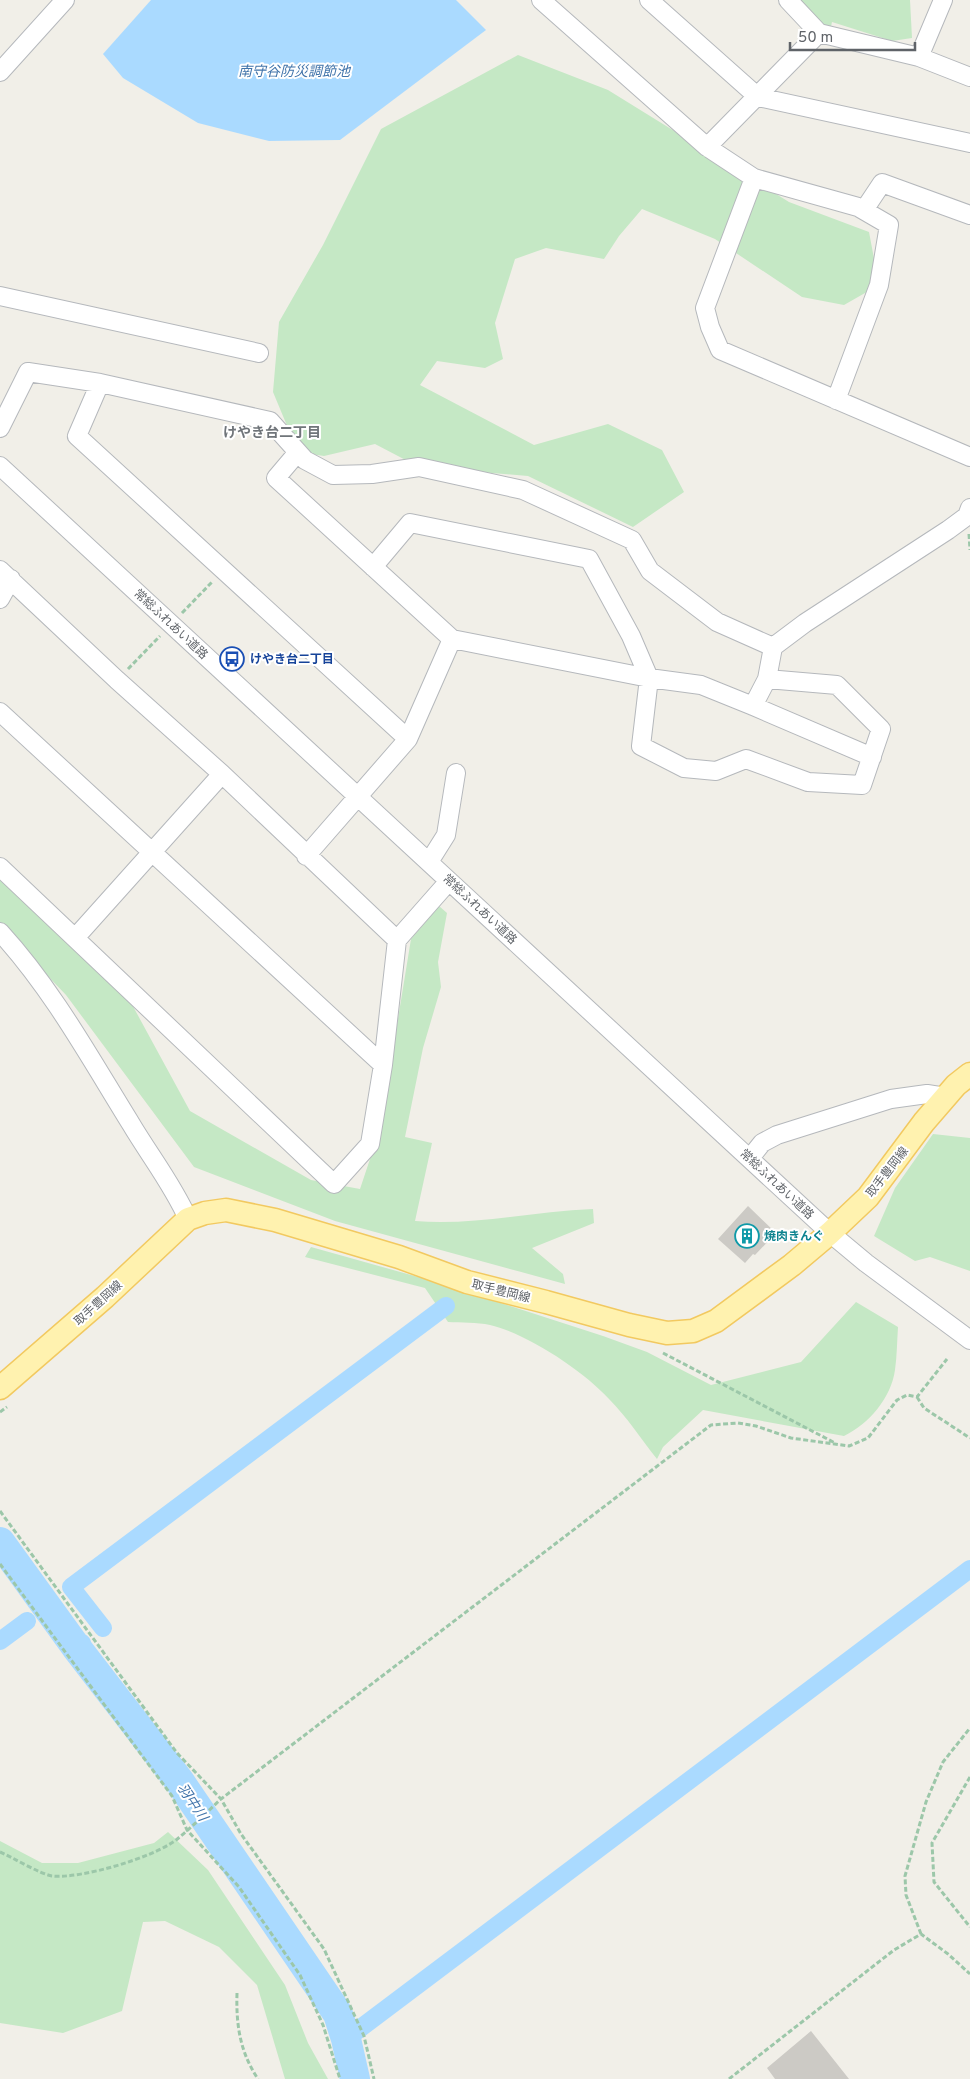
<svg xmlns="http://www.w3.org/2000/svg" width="970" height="2079" font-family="Overpass,'Noto Sans JP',sans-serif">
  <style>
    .green { fill: #c5e8c5 }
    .water { fill: #aadaff }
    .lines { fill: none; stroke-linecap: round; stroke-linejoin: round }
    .canal { stroke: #aadaff; stroke-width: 18 }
    .river { stroke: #aadaff; stroke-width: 30 }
    .building { fill: #cccac5 }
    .minor-casing { stroke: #b5b8bc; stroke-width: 20 }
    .major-casing { stroke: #f2c960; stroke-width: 25 }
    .path { stroke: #9cc7a9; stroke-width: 3; stroke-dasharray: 5 2.5; stroke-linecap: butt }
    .minor { stroke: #fff; stroke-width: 18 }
    .major { stroke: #fff2af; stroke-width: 22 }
    .labels { text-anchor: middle; stroke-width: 4; stroke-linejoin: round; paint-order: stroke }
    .street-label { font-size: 12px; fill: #5f6368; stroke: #fff }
    .transit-label { font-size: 12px; font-weight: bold; fill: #164399; stroke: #fff; text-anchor: start }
    .culture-label { font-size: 12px; font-weight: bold; fill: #0d838f; stroke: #fff; text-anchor: start }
    .water-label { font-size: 14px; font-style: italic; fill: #4174aa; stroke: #fff }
    .neighbourhood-label { font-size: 14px; font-weight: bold; fill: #70757a; stroke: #fff }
  </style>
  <rect width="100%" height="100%" fill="#f1efe8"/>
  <path class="green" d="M778 0H910L912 38 892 41 832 22 829 36 816 37Z
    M518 55 608 90 789 202 869 232 879 285 844 305 802 297 715 239 642 209 619 236 604 259 546 248 515 259 495 323 503 359 485 368 437 361 420 385 534 445 608 424 662 450 684 492 633 527 528 476 419 467 375 444 324 456 298 452 273 392 279 322 323 245 381 129Z
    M0 880 129 999 190 1111 311 1180 360 1189 380 1129 411 939 439 906 447 913 438 962 441 987 423 1048 405 1137 432 1143 415 1221C475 1226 534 1211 593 1209L594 1223 532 1248 563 1274 565 1284 335 1221 194 1167 66 995 0 926Z
    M933 1134 970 1138V1271L930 1257 915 1261 874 1236 895 1188Z
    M311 1247 436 1282 603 1336 647 1352 711 1385 801 1362 856 1302 898 1327C897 1341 897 1356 895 1370 891 1398 869 1424 844 1436L703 1410 663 1447 657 1459C641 1439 627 1417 609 1399 584 1371 526 1333 490 1325 477 1322 461 1323 448 1322L425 1288 305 1257Z
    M168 1832 208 1870 285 1985 308 2043 328 2079H285L257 1985 219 1947 165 1921 143 1922 122 2011 63 2033 0 2023V1841L42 1863H78L154 1843Z"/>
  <path class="water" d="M151 0H456L486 30 340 140 269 141 198 123 123 78 103 54Z"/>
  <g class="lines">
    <path class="canal" d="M46 1606 47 1605
      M103 1628 71 1587 446 1306
      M0 1641 27 1621
      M76 1647 82 1643
      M346 2039 970 1569"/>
    <path class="river" d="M0 1542 76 1647 180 1782 338 2014 346 2039 355 2079"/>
  </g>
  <path class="building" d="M748 1206 776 1233 755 1255 753 1254 745 1263 718 1239Z
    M811 2031 849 2079H775L767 2068Z"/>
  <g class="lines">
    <g class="minor-casing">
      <path id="minor" d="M541 0 707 147 754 178 858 207 889 225 879 285 836 400
        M649 0 758 97 970 143
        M788 0 819 33 919 57 970 77
        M919 57 943 0
        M0 72 65 0
        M707 147 819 33
        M754 178 705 308 710 327 720 350 970 457
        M864 210 882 183 970 215
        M0 296 259 353
        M100 383 77 436 408 739
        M0 428 28 372 100 383 270 421 305 460 333 475 372 474 419 467 523 490 632 540 650 571 717 622 773 647 767 679 753 706
        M298 452 276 478 452 639 649 678 701 685 753 706 872 757
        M0 466 830 1233 866 1263 970 1340
        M373 567 410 523 589 559 631 636 649 678 641 746 684 768 716 771 746 759 808 782 862 785 881 729 837 685 767 679
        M0 570 117 680 222 774 397 940
        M0 599 11 579
        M773 647 805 623 948 530 967 516 970 508
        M0 712 383 1065
        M306 856 408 739 452 639
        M429 862 446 835 456 773
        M0 867 334 1184 370 1144 383 1065 397 940 449 881
        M0 932C53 990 90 1058 131 1124 150 1156 173 1185 188 1219
        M75 938 222 774
        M750 1158 762 1143 777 1135 891 1099 927 1094 946 1097"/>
    </g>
    <g class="major-casing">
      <path id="major" d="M0 1388 105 1297 188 1219 205 1213 226 1210 275 1220 399 1257 467 1282 546 1302 629 1325 667 1333 693 1331 716 1321 792 1265 830 1233 868 1197 924 1122 956 1085 970 1074"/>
    </g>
    <path class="path" d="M969 534 970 550
      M182 613 212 582
      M128 669 160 636
      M663 1353 835 1443
      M917 1397 924 1408 970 1438
      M0 1412 7 1407
      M0 1511 177 1753 221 1799 241 1834 324 1949 364 2036 374 2079
      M0 1564 172 1796 187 1830 239 1887 300 1975 323 2025 340 2079
      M970 1777 932 1843 934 1882 970 1927
      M0 1852C12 1857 40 1874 52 1876 81 1879 152 1858 176 1840 191 1828 206 1813 221 1799L711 1425 738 1423 756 1426 791 1438 849 1446 868 1438 897 1400 907 1395 917 1397 947 1359
      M921 1934 906 1895 905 1876 926 1802 943 1762 970 1728
      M237 1993C236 2025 240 2052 258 2079
      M729 2079 894 1950 921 1934 948 1954 970 1974"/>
    <use href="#minor" class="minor"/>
    <use href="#major" class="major"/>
  </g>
  <defs>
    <g id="bus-ring" transform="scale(1.25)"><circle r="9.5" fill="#fff" stroke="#1a4fb4" stroke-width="1.5"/><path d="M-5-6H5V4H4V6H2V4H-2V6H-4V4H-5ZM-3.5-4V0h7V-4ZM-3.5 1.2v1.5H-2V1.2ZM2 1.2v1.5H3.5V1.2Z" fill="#1a4fb4"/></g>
    <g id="building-ring" transform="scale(1.25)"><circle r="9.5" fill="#fff" stroke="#0f9aa8" stroke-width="1.5"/><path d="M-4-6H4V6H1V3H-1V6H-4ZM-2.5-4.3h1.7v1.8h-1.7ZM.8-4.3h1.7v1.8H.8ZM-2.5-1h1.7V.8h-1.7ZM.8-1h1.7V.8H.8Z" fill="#0f9aa8"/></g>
  </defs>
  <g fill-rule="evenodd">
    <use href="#bus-ring" x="232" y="659"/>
    <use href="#building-ring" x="747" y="1236"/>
  </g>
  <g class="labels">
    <g class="street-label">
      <text transform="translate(171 624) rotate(43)" y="4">常総ふれあい道路</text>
      <text transform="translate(480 909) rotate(43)" y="4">常総ふれあい道路</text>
      <text transform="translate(887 1172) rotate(-52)" y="4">取手豊岡線</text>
      <text transform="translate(777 1184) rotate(43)" y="4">常総ふれあい道路</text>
      <text transform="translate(501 1291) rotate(14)" y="4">取手豊岡線</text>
      <text transform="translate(98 1303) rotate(-42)" y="4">取手豊岡線</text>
    </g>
    <g class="transit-label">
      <text x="250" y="663">けやき台二丁目</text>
    </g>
    <g class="culture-label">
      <text x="764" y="1240">焼肉きんぐ</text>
    </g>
    <g class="water-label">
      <text x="294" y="76">南守谷防災調節池</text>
      <text transform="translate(193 1802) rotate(56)" y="5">羽中川</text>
    </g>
    <g class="neighbourhood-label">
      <text x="272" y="437">けやき台二丁目</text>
    </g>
  </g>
  <path d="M790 42v8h125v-8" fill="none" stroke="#5f6368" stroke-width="2.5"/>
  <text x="798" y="42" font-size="15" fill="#5f6368" stroke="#ffffff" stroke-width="4" paint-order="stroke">50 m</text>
</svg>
